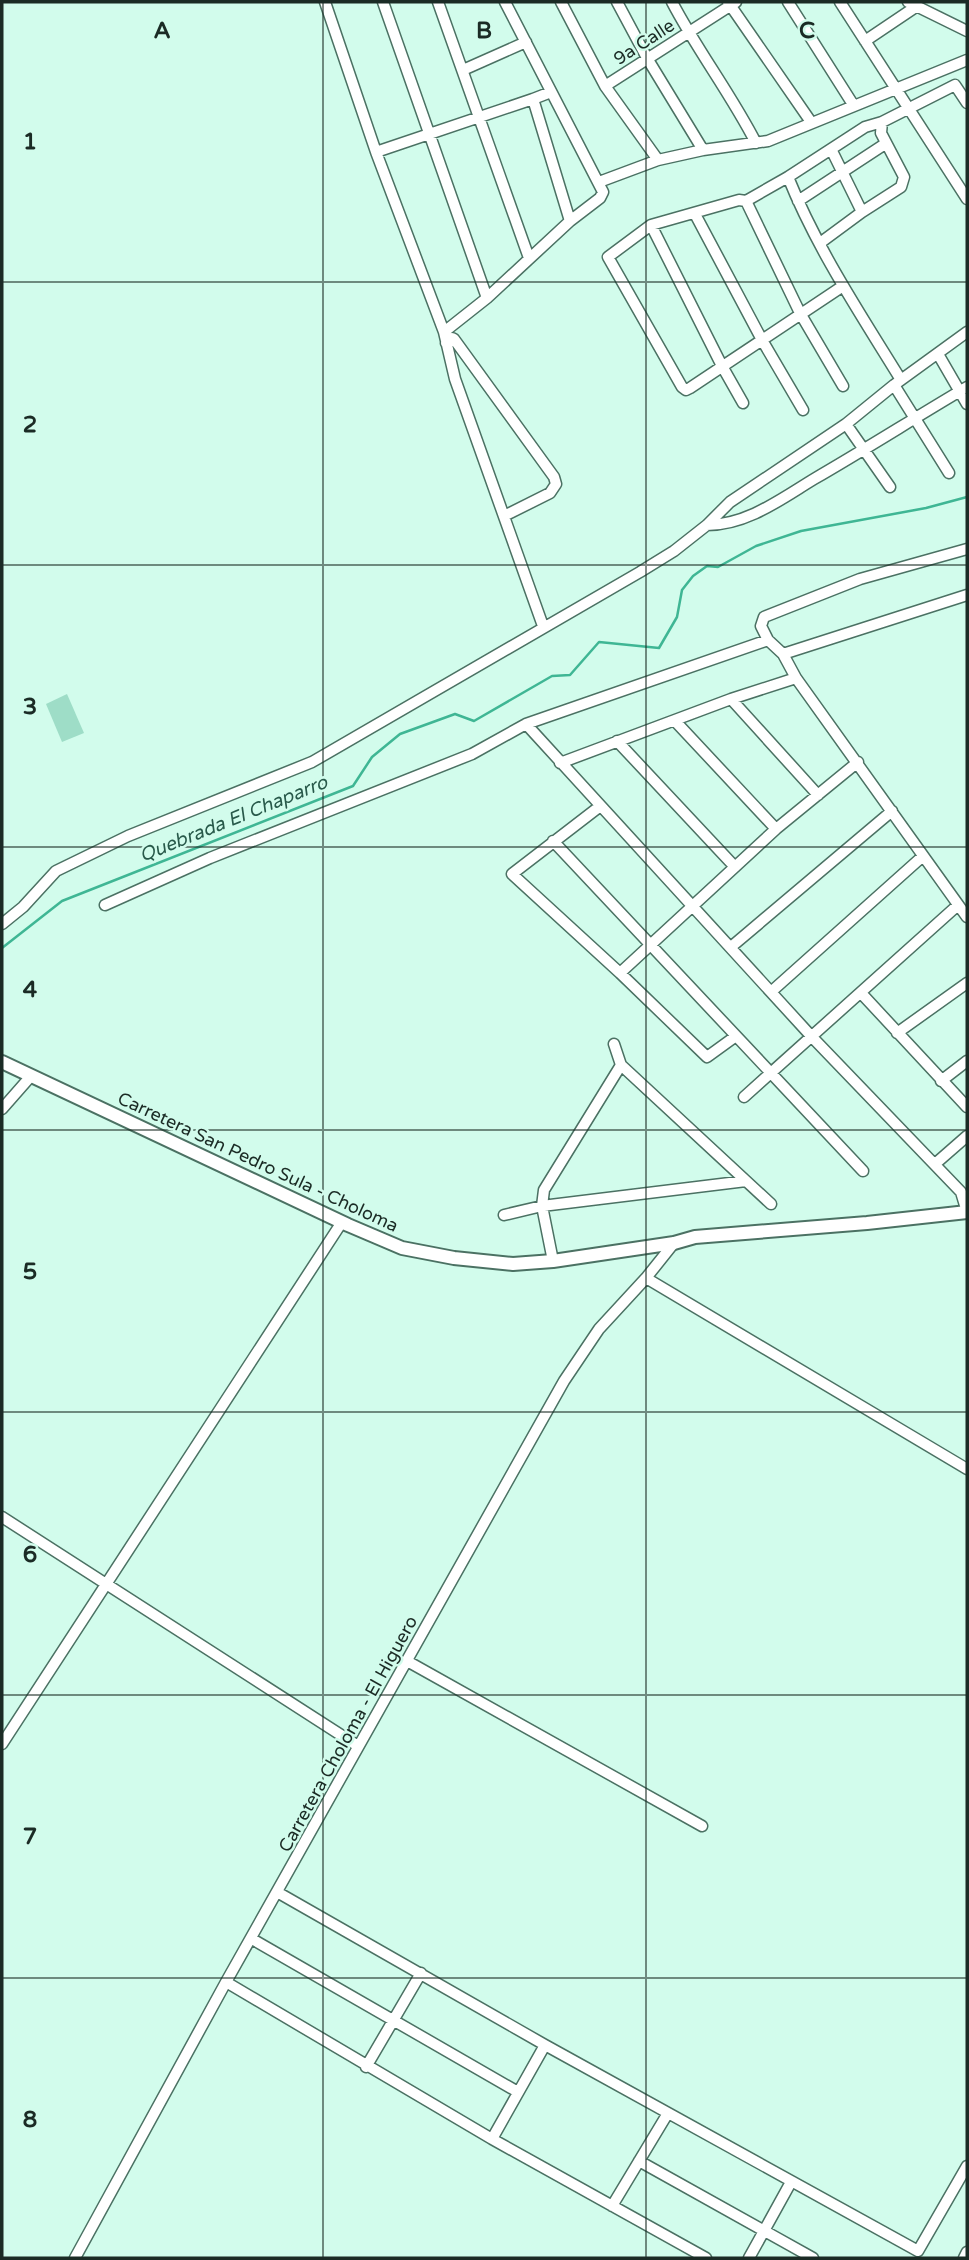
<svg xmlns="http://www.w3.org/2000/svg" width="969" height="2260" font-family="'Varela Round',sans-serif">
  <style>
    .green { fill: #9eddc7 }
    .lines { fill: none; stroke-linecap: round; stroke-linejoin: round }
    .stream { stroke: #3fb694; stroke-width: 2.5 }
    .minor-casing { stroke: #4b7163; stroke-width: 13 }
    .major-casing { stroke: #4b7163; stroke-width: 16 }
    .minor { stroke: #fff; stroke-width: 10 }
    .major { stroke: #fff; stroke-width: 12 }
    .grid { fill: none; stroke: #1b2b25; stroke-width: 2; stroke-opacity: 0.55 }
    .labels { text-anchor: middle; stroke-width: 5; stroke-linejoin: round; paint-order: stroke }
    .street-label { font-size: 18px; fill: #1b2b25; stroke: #d2fcec }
    .water-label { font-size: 19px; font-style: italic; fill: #28594a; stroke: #d2fcec }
    .grid-label { font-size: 23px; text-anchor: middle; font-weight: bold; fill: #1b2b25; stroke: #d2fcec; stroke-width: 5; stroke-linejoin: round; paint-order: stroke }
  </style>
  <rect width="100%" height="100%" fill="#d2fcec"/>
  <path class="green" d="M67 694 84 733 62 742 46 704Z"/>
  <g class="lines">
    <path class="stream" d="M2 948 62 901 353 786 372 757 400 734 455 714 474 721 552 676 570 675 599 642 659 648 677 617 682 590 693 576 707 566 718 567 756 546 801 531 926 508 967 497"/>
    <g class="minor-casing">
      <path id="minor" d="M325 2 376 152 444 332 487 298 570 221 600 198 603 192 505 2
        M383 2 487 298
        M438 2 529 258
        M561 2 605 86 658 160
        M617 2 647 58 703 150
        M672 2C697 50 731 94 756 143
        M728 2 811 122
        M788 2 854 106
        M840 2 967 199
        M908 2 967 31
        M865 41 917 6
        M463 70 526 42
        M605 86 736 2
        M551 92 533 99 570 221
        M831 149 862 212
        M376 152 533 99
        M788 177C817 249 861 315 901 380
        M599 182 658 160 703 150 768 141 967 60
        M746 201 788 177 865 127 882 122
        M798 201 885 144
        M695 214 762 340 803 410
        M651 225 722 366 743 403
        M820 243 862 212 901 187 904 177 881 133 882 122 955 85 967 103
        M843 286 690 388 686 390 682 387 608 257 651 225 739 200 746 201 800 313 843 386
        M444 332 455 379 543 626
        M446 343 452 338 454 339 554 477 556 484 550 493 504 516
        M938 354 967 404
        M894 385 949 473
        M846 424 890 487
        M707 525C747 525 781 499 814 479 866 449 916 417 967 387
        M967 549 860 579 764 617 761 626 768 640 783 654 796 678 967 917
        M783 654 967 595
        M731 699 818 795
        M675 721 776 829
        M526 724 812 1037 961 1192 967 1212
        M617 741 735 867
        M560 763 731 699 796 678
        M599 807 512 874 620 973
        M553 841 863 1171
        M105 905 210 858 472 754 526 724 768 640
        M2 924 23 907 56 871 128 836 312 762 640 572 674 551 707 525 730 502 846 424 894 385 967 332
        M731 947 892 811
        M772 991 923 856
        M861 993 967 1107
        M897 1033 967 983
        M736 1036 707 1057 620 973 776 829 858 762
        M614 1044 621 1065 771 1204
        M941 1081 967 1061
        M744 1097 958 905
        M2 1109 31 1076
        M935 1164 967 1136
        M504 1215 542 1206 746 1181
        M553 1261 542 1206 544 1190 621 1065
        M646 1278 967 1469
        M2 1517 358 1746
        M407 1661 702 1826
        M2 1744 342 1222
        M277 1892 545 2045 918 2251 967 2166
        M252 1939 518 2092
        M226 1982 492 2139 706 2258
        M366 2067 421 1973
        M492 2139 545 2045
        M639 2161 813 2258
        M612 2206 668 2113
        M75 2258 226 1982 564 1381 599 1329 646 1278 674 1243
        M749 2258 791 2182
        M964 2258 967 2252"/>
    </g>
    <g class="major-casing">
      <path id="major" d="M2 1062 348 1225 402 1248 454 1258 513 1264 553 1261 674 1243 695 1237 867 1223 967 1212"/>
    </g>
    <use href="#minor" class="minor"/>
    <use href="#major" class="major"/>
  </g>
  <path class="grid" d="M323 2V2258M646 2V2258M2 282H967M2 565H967M2 847H967M2 1130H967M2 1412H967M2 1695H967M2 1978H967"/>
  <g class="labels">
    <g class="street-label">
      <text transform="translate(644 42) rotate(-33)" y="6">9a Calle</text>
      <text transform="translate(258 1162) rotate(25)" y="6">Carretera San Pedro Sula - Choloma</text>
      <text transform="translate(348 1734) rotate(-61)" y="6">Carretera Choloma - El Higuero</text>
    </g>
    <g class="water-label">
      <text transform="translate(233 818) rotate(-22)" y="7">Quebrada El Chaparro</text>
    </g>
  </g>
  <g class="grid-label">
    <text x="162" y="38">A</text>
    <text x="484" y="38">B</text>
    <text x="807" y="38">C</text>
    <text x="30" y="149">1</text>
    <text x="30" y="432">2</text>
    <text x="30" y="714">3</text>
    <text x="30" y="997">4</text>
    <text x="30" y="1279">5</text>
    <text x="30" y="1562">6</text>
    <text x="30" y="1844">7</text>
    <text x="30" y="2127">8</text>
  </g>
  <rect width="969" height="2260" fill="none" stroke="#1b2b25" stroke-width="7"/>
</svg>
